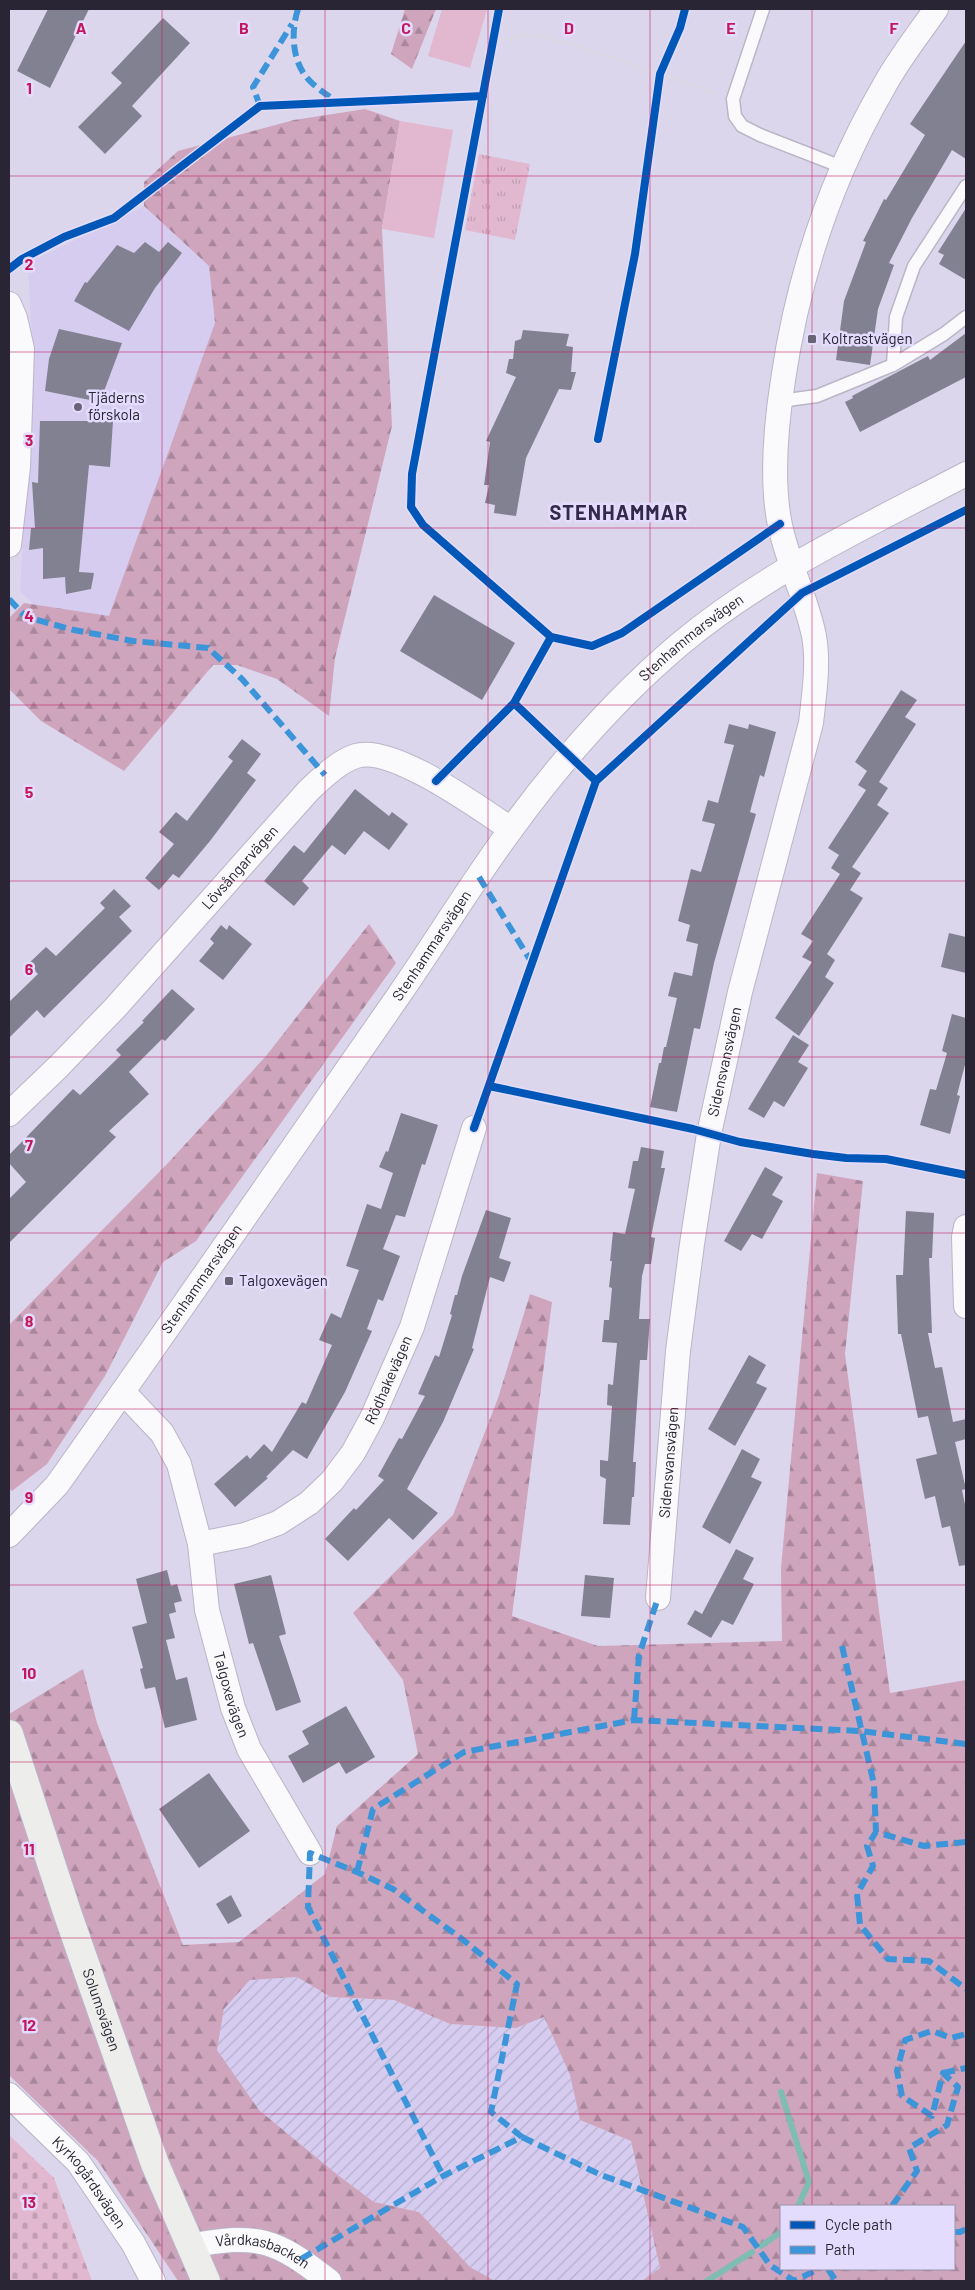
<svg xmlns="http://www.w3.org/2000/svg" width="975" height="2290" font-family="Barlow,sans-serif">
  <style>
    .built { fill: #d5ccf0 }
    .industrial { fill: url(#industrial-furrows) }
    .grass { fill: url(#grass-tufts) }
    .forest { fill: url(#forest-firs); fill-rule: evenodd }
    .cemetery { fill: url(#cemetery-stones) }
    .pitch { fill: #e1b8d0 }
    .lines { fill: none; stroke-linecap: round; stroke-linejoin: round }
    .stream { stroke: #7ebcb4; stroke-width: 6 }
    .building { fill: #828191 }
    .lane-casing { stroke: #bab5c7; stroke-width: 15 }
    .street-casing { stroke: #bab5c7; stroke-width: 26 }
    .secondary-casing { stroke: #bab5c7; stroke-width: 30 }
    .path { stroke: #dcd9e1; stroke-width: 3; stroke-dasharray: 4 2.5; stroke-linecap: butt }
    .lane { stroke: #faf9fc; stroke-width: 12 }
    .street { stroke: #faf9fc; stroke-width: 24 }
    .secondary { stroke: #ededeb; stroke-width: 28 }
    .quiet { stroke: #3c95d8; stroke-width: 6; stroke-dasharray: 12 6; stroke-linecap: butt }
    .cycleway-casing { stroke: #e4dcfd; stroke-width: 11 }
    .cycleway { stroke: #0057b8; stroke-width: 8 }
    .grid { fill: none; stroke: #c2185b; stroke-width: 1; stroke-opacity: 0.55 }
    .poi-dot { fill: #686375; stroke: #e4dcfd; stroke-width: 2 }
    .labels { text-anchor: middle; stroke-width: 5; stroke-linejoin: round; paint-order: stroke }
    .poi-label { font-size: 15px; fill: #292534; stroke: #e4dcfd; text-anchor: start }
    .street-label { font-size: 15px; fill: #292534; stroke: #e4dcfd }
    .district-label { font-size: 20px; font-weight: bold; letter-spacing: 1px; fill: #332a49; stroke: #e4dcfd }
    .grid-label { font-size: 16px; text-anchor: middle; font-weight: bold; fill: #c2185b; stroke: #e4dcfd; stroke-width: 5; stroke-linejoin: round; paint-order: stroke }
  </style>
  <defs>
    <pattern id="industrial-furrows" width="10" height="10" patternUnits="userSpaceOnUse" patternTransform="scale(1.25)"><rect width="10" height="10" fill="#d5ccf0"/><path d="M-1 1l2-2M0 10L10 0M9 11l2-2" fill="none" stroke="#b7afce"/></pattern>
    <pattern id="grass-tufts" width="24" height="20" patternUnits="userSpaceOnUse" patternTransform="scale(1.25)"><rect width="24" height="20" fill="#e1b8d0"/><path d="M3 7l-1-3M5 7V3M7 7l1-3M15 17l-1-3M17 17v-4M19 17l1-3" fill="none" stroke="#c19eb3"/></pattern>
    <pattern id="forest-firs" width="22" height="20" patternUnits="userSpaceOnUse" patternTransform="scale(1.25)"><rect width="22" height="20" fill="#cfa5be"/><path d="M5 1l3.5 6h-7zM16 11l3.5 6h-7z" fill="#a8869b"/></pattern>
    <pattern id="cemetery-stones" width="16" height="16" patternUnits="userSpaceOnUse" patternTransform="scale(1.25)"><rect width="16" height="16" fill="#e1b8d0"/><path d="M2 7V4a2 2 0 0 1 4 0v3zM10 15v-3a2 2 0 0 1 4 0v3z" fill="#c19eb3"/></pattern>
  </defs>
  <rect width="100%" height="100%" fill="#dcd6ed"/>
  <path class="built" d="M144 206 209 266 215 323 109 617 34 605 20 591 33 364 28 263Z"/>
  <path class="industrial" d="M297 1977 331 1997 394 2000 450 2024 516 2028 544 2017 570 2075 580 2120 631 2141 660 2268 642 2281H495L470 2267 419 2212 374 2202 339 2176 259 2110 217 2050 224 2009 250 1980Z"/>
  <path class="grass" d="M479 154 530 164 515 240 465 230Z"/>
  <path class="forest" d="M405 9H436L412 69 391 54Z
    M365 109 400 121 382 229 392 426 335 658 329 716 277 679 237 665H213L124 771 41 721 9 689V618L24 603 109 616 215 323 209 266 144 206V182L178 151 294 120Z
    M369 924 396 963 196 1241 163 1262 105 1376 47 1464 12 1491 9 1489V1325L168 1163 266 1056Z
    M817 1173 863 1181 845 1354 890 1693 966 1680V2281H642L660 2268 631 2141 580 2120 570 2075 544 2017 516 2028 450 2024 394 2000 331 1997 297 1977 250 1980 224 2009 217 2050 259 2110 339 2176 374 2202 419 2212 470 2267 495 2281H178L98 2161 9 2075V1714L83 1669 97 1723 183 1945 239 1942 325 1874 337 1826 418 1754 403 1680 353 1613 453 1515 498 1398 530 1294 552 1302 512 1616 598 1646 782 1641 781 1568ZM781 2206H954V2269H781Z"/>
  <path class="cemetery" d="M9 2135 54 2178 92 2281H9Z"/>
  <path class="pitch" d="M442 9H487L470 68 428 56Z
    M400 121 453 130 434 238 382 229Z"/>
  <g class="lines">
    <path class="stream" d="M781 2092 809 2182 798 2206
      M761 2246 781 2232
      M707 2281 752 2252"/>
  </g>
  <path class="building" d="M48 9H89L50 88 17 71Z
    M163 18 190 43 132 106 142 116 105 154 78 127 122 83 111 73Z
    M966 41V159L952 150 912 218 889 263 894 265 878 309 870 365 836 360 844 301 866 242 863 241 884 199 886 200 925 135 910 124Z
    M966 208V280L939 264 944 255 938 252Z
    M145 242 159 252 168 242 182 253 155 288 129 331 74 301 85 282 87 283 117 245 134 253Z
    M59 329 122 343 100 402 45 391 49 359Z
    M523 330 569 334 566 346 573 347 571 372H576L571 390 559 389 526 458 516 516 494 513 495 505 485 503 489 485H484L490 442 486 441 516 377 506 373 509 359H513L515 341 521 339Z
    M966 333V377L860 432 845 402 853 398 852 396 928 356 930 360Z
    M40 421H113L110 467 89 465 79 572 94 573 91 589 66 594 65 577 43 579V548L29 550 31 528H35L32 482 38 483Z
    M434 595 515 643 482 700 400 651Z
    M901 690 917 700 905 717 916 724 879 782 888 788 877 805 889 813 852 867 861 873 850 890 863 898 827 954 835 960 825 977 834 983 799 1036 775 1018 812 962 802 957 813 941 801 934 840 874 831 868 839 855 828 848 866 790 858 785 867 771 855 762Z
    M729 724 748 729 749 724 776 732 764 777 760 775 750 812 756 814 714 963 700 1029 694 1028 677 1112 650 1107 659 1063H661L664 1047H666L677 998 668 996 674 972 692 976 698 944 686 941 690 925 678 921 691 869 701 872 715 824 702 821 708 800 718 803 734 745 724 743Z
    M242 739 261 754 247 773 256 780 210 841 179 878 173 874 159 890 145 878 174 844 159 832 176 812 187 821 233 761 228 757Z
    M355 789 389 816 392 812 408 824 389 850 364 831 345 855 332 845 302 881 309 888 294 906 264 881 294 845 304 853Z
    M114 889 131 906 119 917 132 931 44 1018 37 1010 9 1038V1002L38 974 28 964 46 947 56 956 105 908 100 903Z
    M221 925 227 930 229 925 252 944 223 980 199 961 214 943 210 939Z
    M949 933 966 937V973L941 967Z
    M172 989 195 1009 165 1041 162 1039 129 1072 149 1094 109 1131 116 1137 9 1243V1199L26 1182 9 1163V1155L73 1089 80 1095 121 1055 116 1050 144 1022 142 1021Z
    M952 1014 966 1018V1061L957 1095 960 1096 950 1134 920 1125 930 1089 936 1090 947 1053 942 1051Z
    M793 1035 809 1045 798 1062 808 1068 784 1107 774 1101 764 1118 748 1109Z
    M401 1113 438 1125 425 1165 422 1164 405 1217 396 1215 383 1249 400 1256 383 1301 378 1299 367 1329 372 1331 345 1392 307 1459 293 1450 266 1477 268 1478 235 1507 214 1484 247 1455 250 1459 264 1444 272 1452 302 1402 306 1404 332 1345 319 1340 331 1313 341 1318 359 1270 346 1266 367 1204 381 1209 393 1173 379 1167 386 1151 388 1152Z
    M641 1147 664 1151 661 1168H665L651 1237 655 1238 651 1264H645L642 1276 639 1319H650L647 1360H640L633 1462H636L634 1497H632L630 1525 603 1524 606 1479 600 1476V1460L608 1461 612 1406 607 1405 608 1384 613 1385 617 1343 602 1342 604 1320H609L612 1288 609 1287 612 1261H610L613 1232 625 1234 635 1189 628 1188 633 1161H638Z
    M765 1167 783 1177 772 1195 783 1201 762 1239 752 1234 741 1251 724 1241Z
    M486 1210 511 1218 499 1258 511 1262 504 1282 490 1277 472 1348 474 1349 443 1422 407 1489 438 1513 413 1540 389 1518 348 1561 325 1539 354 1508 356 1510 384 1480 378 1476 399 1438 402 1439 425 1396 418 1394 435 1355 439 1357 452 1315 450 1314 455 1295H457L462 1276Z
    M906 1211 934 1213 932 1258H929L932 1333H928L935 1368 942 1367 953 1422 966 1419V1439L955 1442 966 1489 962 1490 966 1509V1565L959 1566 950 1526 942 1528 935 1496 925 1499 916 1459 937 1454 928 1416 918 1418 901 1334H898L896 1275H903Z
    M749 1355 766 1365 756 1383 767 1388 735 1446 708 1429Z
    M742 1449 760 1459 751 1477 762 1482 730 1544 702 1527Z
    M736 1549 754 1558 743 1579 754 1584 733 1625 722 1620 711 1638 687 1624 695 1610 702 1614Z
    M167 1570 171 1586 177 1584 182 1601 174 1603 176 1612 169 1614 175 1638 166 1640 176 1680 187 1677 197 1720 165 1728 155 1687 145 1689 140 1669 143 1668 132 1627 147 1623 136 1579Z
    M271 1575 286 1634 279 1636 301 1702 276 1711 253 1643 249 1644 234 1584Z
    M585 1575 614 1578 610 1618 581 1616Z
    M346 1706 375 1757 346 1774 339 1762 303 1783 288 1756 309 1744 302 1731Z
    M209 1773 250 1831 199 1868 159 1809Z
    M231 1895 242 1916 228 1924 216 1904Z"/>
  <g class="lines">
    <g class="lane-casing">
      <path id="lane" d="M763 9 733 99 735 116 742 126 760 135 842 167
        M966 186 914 266 896 317 893 365 944 334 966 317
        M780 401 817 396 893 365"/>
    </g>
    <g class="street-casing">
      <g id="street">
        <path d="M9 304 15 318 22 349 18 467 9 545"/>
        <path id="s1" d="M9 1114 59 1066 115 1008 309 790C323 777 338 762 356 756 392 744 480 809 511 829"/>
        <path d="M966 1227 964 1237 966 1306"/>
        <path id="s2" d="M123 1392 162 1433 179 1464 200 1544 207 1610 233 1708 249 1749 310 1853"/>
        <path id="s3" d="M9 1535 57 1485C172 1323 285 1159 399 995 437 940 472 882 512 828 561 761 616 698 680 644 766 572 867 526 966 474"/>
        <path id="s4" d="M200 1544 245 1535 278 1523 309 1503 332 1481 353 1453 372 1418 412 1327 474 1128"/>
        <path id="s5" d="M658 1598 678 1351 692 1244 709 1134 740 992 811 723C814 695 819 664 814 636 806 596 786 560 779 520 771 475 776 425 783 380 798 277 831 178 883 88 898 60 918 35 936 9"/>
        <path id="s6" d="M9 2095 78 2162 133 2243 153 2281"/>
        <path id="s7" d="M190 2246C258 2233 275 2239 329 2281"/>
      </g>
    </g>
    <g class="secondary-casing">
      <g id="secondary">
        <path id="s8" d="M9 1734 67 1912 155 2164 206 2281"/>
      </g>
    </g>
    <path class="path" d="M493 42 528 34 569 43 718 94"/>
    <use href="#lane" class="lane"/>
    <use href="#street" class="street"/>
    <use href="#secondary" class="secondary"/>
    <path class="quiet" d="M298 9C290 34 292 66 313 84 321 91 330 97 339 103
      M260 106 253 87 292 24
      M9 599 26 617 74 630 133 641 208 648 242 679 325 775
      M479 877 532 963
      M842 1646 874 1784 876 1832
      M634 1720 639 1655 658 1598
      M966 1842 924 1846 876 1832 867 1846 873 1866 857 1894 860 1925 888 1959 929 1961 966 1989
      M357 1872 373 1809 464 1752 634 1720 860 1731 966 1744
      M943 2073 966 2068
      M522 2137 601 2175 743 2227 770 2265 794 2281 819 2269
      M892 2206 917 2171 909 2148 947 2125 958 2087 943 2073 932 2116 902 2096 897 2071 905 2040 932 2031 951 2038 966 2034
      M954 2232H960L966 2229
      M301 2259 443 2176 522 2137 491 2112 517 1984 462 1939 393 1889 357 1872 310 1853 308 1907 443 2176
      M828 2269 836 2281"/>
    <g class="cycleway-casing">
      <path id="cycleway" d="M499 9 412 474 411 507 423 525 551 637 592 646 622 633 780 524
        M9 269 22 259 64 237 114 218 260 106 483 96
        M598 439 635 254 660 74 680 28 685 9
        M514 703 596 781
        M436 781 514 703 551 637
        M489 1086 693 1129 740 1142 813 1154 846 1158 886 1159 966 1175
        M474 1128 596 781 802 593 966 510"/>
    </g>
    <use href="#cycleway" class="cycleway"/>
  </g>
  <path class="grid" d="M162 9V2281M325 9V2281M488 9V2281M650 9V2281M812 9V2206M9 176H966M9 352H966M9 528H966M9 705H966M9 881H966M9 1057H966M9 1233H966M9 1409H966M9 1585H966M9 1762H966M9 1938H966M9 2114H966M812 2269V2281"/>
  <g class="poi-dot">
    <rect x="807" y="334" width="10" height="10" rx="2.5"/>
    <circle cx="78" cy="407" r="5"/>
    <rect x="224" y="1276" width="10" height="10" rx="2.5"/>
  </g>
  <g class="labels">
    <g class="poi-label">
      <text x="822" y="344">Koltrastvägen</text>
      <text x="88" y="403">Tjäderns<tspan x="88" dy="17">förskola</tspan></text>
      <text x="239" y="1286">Talgoxevägen</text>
    </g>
    <g class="street-label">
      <text dy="5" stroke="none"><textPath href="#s3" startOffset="1131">Stenhammarsvägen</textPath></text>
      <text dy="5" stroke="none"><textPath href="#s1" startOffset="338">Lövsångarvägen</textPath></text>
      <text dy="5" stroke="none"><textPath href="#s3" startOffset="726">Stenhammarsvägen</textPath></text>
      <text dy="5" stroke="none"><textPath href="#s5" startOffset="541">Sidensvansvägen</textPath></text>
      <text dy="5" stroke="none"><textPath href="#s3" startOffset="321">Stenhammarsvägen</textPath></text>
      <text dy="5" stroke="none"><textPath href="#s4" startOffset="266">Rödhakevägen</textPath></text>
      <text dy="5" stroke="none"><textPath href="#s5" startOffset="136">Sidensvansvägen</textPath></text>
      <text dy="5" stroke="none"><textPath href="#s2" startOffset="329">Talgoxevägen</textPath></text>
      <text dy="5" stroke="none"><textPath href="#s8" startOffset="291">Solumsvägen</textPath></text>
      <text dy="5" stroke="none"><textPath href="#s6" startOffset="119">Kyrkogårdsvägen</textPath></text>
      <text dy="5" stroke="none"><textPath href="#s7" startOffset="75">Vårdkasbacken</textPath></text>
    </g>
    <g class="district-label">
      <text x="619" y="520">STENHAMMAR</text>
    </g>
  </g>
  <g class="grid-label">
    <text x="81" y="34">A</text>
    <text x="244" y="34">B</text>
    <text x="406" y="34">C</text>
    <text x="569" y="34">D</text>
    <text x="731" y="34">E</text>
    <text x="894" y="34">F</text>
    <text x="29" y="94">1</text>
    <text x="29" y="270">2</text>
    <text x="29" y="446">3</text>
    <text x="29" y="622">4</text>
    <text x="29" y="798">5</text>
    <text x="29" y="975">6</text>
    <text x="29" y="1151">7</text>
    <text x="29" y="1327">8</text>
    <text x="29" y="1503">9</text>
    <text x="29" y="1679">10</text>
    <text x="29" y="1855">11</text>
    <text x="29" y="2031">12</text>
    <text x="29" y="2208">13</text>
  </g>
  <rect width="975" height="2290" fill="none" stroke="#292534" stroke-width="20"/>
  <rect x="780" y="2205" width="175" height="65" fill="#e4dcfd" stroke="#9993ad"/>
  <rect x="790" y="2221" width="25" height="8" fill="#0057b8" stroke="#9993ad"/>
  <text x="825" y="2230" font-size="15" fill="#292534">Cycle path</text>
  <rect x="790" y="2246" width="25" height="8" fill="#3c95d8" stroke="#9993ad"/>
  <text x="825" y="2255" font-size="15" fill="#292534">Path</text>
</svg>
